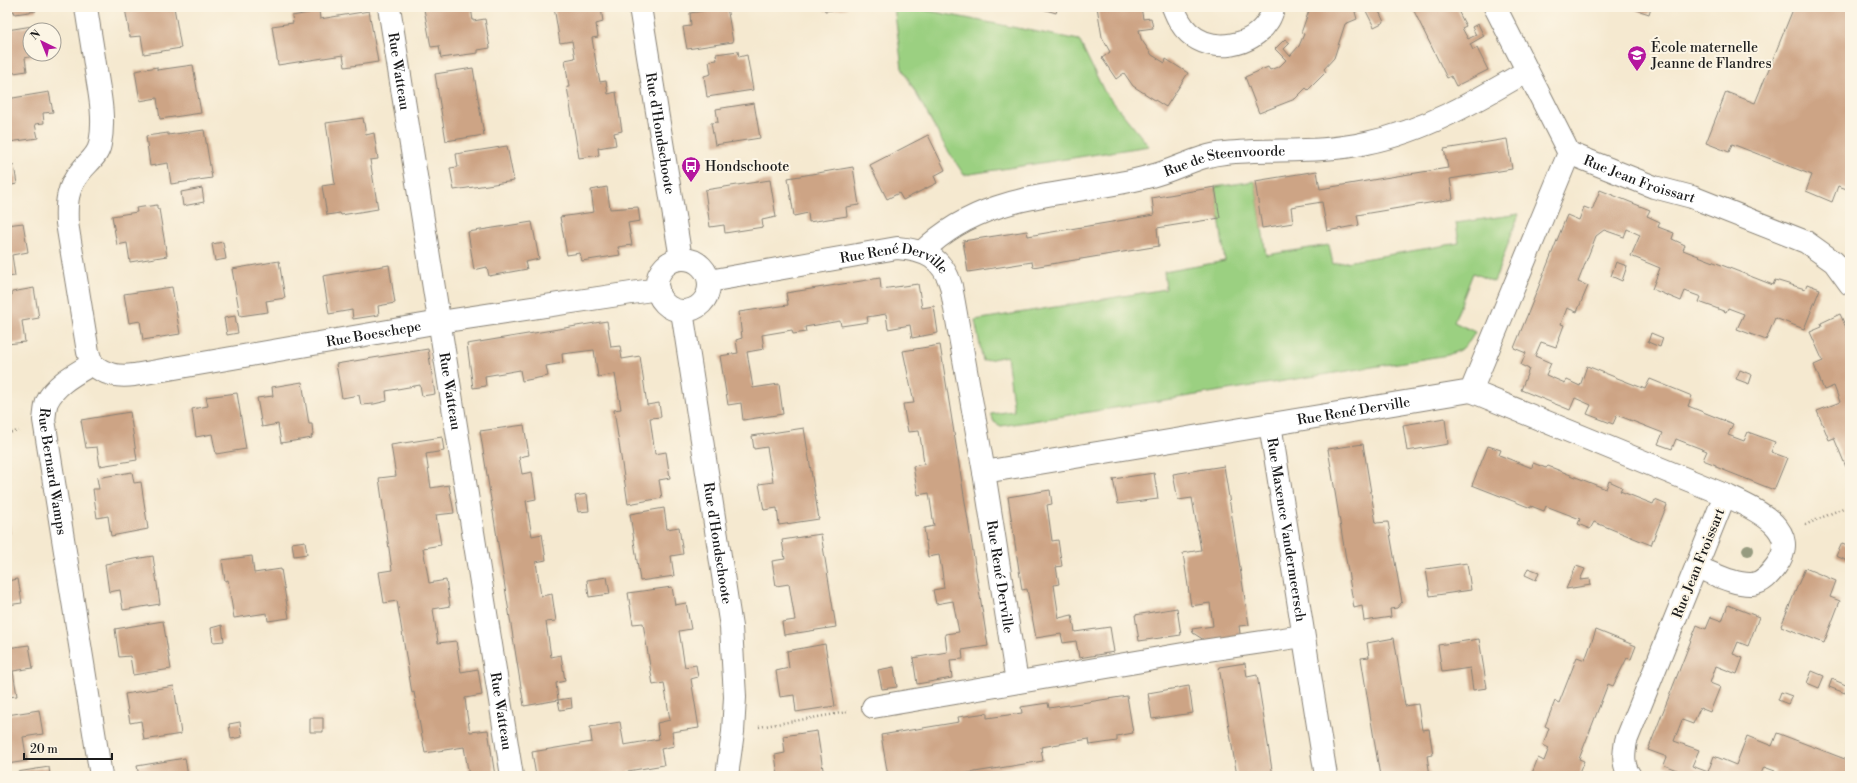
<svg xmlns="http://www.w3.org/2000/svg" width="1857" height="783" font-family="'Libre Bodoni',serif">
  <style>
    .green { fill: #9bd081; stroke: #5c764e }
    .building { fill: #cda485 }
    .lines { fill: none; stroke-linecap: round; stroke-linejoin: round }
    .minor-casing { stroke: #888276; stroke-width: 24 }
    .path { stroke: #888276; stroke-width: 2.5; stroke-dasharray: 1 3; stroke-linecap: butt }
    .minor { stroke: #fff; stroke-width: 22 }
    .tree { fill: #969b80 }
    .labels { text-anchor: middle; stroke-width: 4; stroke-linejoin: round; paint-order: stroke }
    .poi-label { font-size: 14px; fill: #1c1c1c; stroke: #fcf5e5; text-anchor: start }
    .street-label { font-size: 14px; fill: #1c1c1c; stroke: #fcf5e5 }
  </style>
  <rect width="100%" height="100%" fill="#fcf5e5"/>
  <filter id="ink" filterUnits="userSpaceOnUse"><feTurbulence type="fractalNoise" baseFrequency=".025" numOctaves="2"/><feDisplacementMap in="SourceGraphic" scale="8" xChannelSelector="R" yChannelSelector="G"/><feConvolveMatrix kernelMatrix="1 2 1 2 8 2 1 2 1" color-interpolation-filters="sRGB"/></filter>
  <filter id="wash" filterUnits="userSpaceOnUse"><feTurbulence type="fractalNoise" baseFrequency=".012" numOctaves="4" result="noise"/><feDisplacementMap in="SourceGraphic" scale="16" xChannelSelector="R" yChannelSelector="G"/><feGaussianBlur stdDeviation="0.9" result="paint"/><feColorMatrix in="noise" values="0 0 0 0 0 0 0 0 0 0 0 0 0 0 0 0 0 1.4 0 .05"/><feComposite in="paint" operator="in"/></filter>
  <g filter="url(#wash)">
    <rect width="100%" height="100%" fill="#f5e9d0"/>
    <path class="green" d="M894 7H909L1079 40 1104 91 1149 146 964 175 945 146 902 68Z
      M1255 181 1266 255 1329 245 1333 264 1459 243 1456 223 1519 214 1494 282 1473 273 1454 322 1475 332C1467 347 1463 349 1448 355L1001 426 994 422 991 414 1014 411 1007 356 983 361 975 320 1166 289 1164 272 1225 261 1215 187Z"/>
    <g id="blocks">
      <path class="building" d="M7 7H36V11L15 14 14 11 7 13Z
        M133 7H174L181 48 144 54 141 36 130 37 125 8Z
        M433 7H471L473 21 485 19 490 48 478 50V53L441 58 439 46 431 47 424 9Z
        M554 7H601L603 22 596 24 598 37 592 38 596 63 600 82 606 81 608 94 616 92 622 131 614 133 616 145 598 148 599 155 579 158 567 87H569L565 60 575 58 572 41 560 43Z
        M725 7H727L733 42 687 49 683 27 691 26 690 13Z
        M824 7H847V8L825 11Z
        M1036 7H1058L1056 13Z
        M1097 7H1141L1143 19 1151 18 1153 28 1139 30 1141 39 1152 55 1165 63 1166 59 1188 73 1166 107 1133 86 1124 73 1116 79 1102 58 1110 52 1102 37Z
        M1313 7H1377L1384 22 1374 27 1364 7 1355 12 1357 19 1345 24 1334 58 1324 69 1326 72 1308 90 1306 88 1295 99 1259 113 1245 77 1268 67 1270 70 1280 66 1286 60 1275 49 1285 39 1290 43 1284 49 1290 56 1299 46 1304 34 1301 33 1310 8Z
        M1412 7H1445L1446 8 1456 7 1466 26 1462 28 1468 39 1476 35 1472 27 1478 24 1484 36 1470 44 1473 50 1477 48 1488 70 1456 86 1451 76 1447 78Z
        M1628 7H1651L1649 14Z
        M1794 7H1850V190L1838 186 1832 202 1806 191 1812 175 1732 144 1729 152 1706 143 1726 92 1755 103Z
        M319 11 320 19 369 11 378 62 345 67 343 55 278 65 272 26 293 23 292 16Z
        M39 25V30H30V54H33V56L25 58 27 71 7 74V30Z
        M738 51 739 57 747 55 753 90 707 97 704 76 711 74 709 61 717 60 716 54Z
        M193 65 201 113 160 119 157 98 140 101 135 71 157 67V70Z
        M473 68 484 135 446 141 435 74Z
        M49 92 53 112 43 113 44 123 35 124 38 138 9 142 7 129V99Z
        M754 103 760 138 715 145 711 123 718 122 716 109Z
        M363 118 366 135 374 133 378 159 370 160 378 209 341 215 340 213 327 215 322 186 335 184 326 123Z
        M204 130 212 178 171 184 168 163 150 166 146 136 168 133V135Z
        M928 135 945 170 934 176 937 183 903 200 899 193 887 199 870 165Z
        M1507 139 1512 169 1450 179 1453 199 1357 215 1359 225 1327 231 1322 202 1291 207 1293 223 1262 228 1255 181 1317 171 1320 189 1384 178 1448 168 1444 149Z
        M507 146 514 181 454 190 450 168 458 167 456 154Z
        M14 165 17 184 7 186V166Z
        M853 167 859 205 846 207 847 216 809 222 808 213 794 216 788 178Z
        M770 180 776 217 762 220 763 227 725 233 724 225 710 227 705 190Z
        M607 187 610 209 638 207 640 221 628 223 632 245 618 247 620 255 588 260 582 261 580 253 567 255 560 217 594 212 591 190Z
        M1215 187 1220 218 1157 228 1159 246 1033 267 1032 262 968 272 963 241 1027 231 1028 236 1154 215 1152 198Z
        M202 188 204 202 183 206 181 192Z
        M1600 190 1650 210 1647 216 1660 222 1658 227 1674 233 1672 239 1685 245 1683 250 1773 285 1775 280 1805 289 1807 284 1820 289 1804 329 1775 318 1766 340 1737 329 1744 314 1728 308 1726 312 1713 307 1699 302 1701 297 1685 291 1681 301 1652 289 1660 268 1631 256 1640 235 1627 229 1624 237 1604 230 1596 236 1578 282 1588 286 1577 312 1567 308 1561 324 1564 325 1556 347 1541 342 1535 356 1551 363 1546 375 1565 383 1567 380 1580 386 1587 366 1645 389 1650 379 1692 396 1688 406 1733 424 1728 435 1744 441 1748 432 1775 442 1771 452 1787 458 1774 490 1716 467V465L1703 460 1707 451 1676 439 1672 449 1658 444 1663 433 1617 415 1613 424 1587 414 1591 405 1575 398 1570 410 1521 390 1529 369 1521 365 1526 353 1514 348 1529 311 1567 215 1579 220 1584 207 1592 210Z
        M157 205V209H159L167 256 130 262 127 243 117 245 112 216 137 212 136 208Z
        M532 222 539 259 525 262 527 269 489 276 487 267 474 270 468 232Z
        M23 223 28 252 12 255 15 276 7 277V225Z
        M223 242 226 259 215 261 212 244Z
        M279 261 285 298 266 301 268 312 240 316 232 269Z
        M1616 262 1627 266 1622 281 1611 276Z
        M389 265 395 303 378 306 379 315 353 319 352 310 329 314 323 276Z
        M880 278 881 289 918 284 922 308 934 306 938 333 912 338 910 325 888 329 886 314 867 317 868 322 855 324 841 326 840 321 805 327 806 332 793 334 792 330 762 335 764 349 747 352 753 388 779 384 783 414 743 420 741 403 728 405 720 356 738 353 736 340 742 338 739 312 788 305 786 293Z
        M172 287 180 334 143 340 140 321 129 323 124 294Z
        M34 288 39 318 22 321 25 342 7 344V295H12V292Z
        M1840 314 1850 336V465L1846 467 1834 438 1829 440 1817 411 1840 402 1834 386 1824 390 1814 365 1823 361 1810 332 1822 327 1821 323Z
        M235 316 238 333 227 335 224 318Z
        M607 321 611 347 620 346 622 359 640 356 647 405 659 403 661 417 650 418 655 454 666 452 670 478 659 480 662 498 628 504 614 410 621 409 615 374 598 377 594 350 562 354 563 363 546 366 548 376 522 381 520 370 503 373 485 376 486 386 473 388 467 344Z
        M1651 333 1663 338 1660 347 1648 342Z
        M940 345 988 646 962 650 963 659 950 660 952 678 917 684 913 658 947 652 945 634 959 632 953 601 936 604 933 590 944 588 942 571 939 555 928 557 924 528 934 526 929 493 918 495 913 466 924 464 922 448 919 431 908 432 903 404 914 403 903 351Z
        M428 349 435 394 422 396 420 385 386 391 387 401 374 404 361 405 359 395 342 398 336 364Z
        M1740 370 1752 375 1749 384 1736 379Z
        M302 382 309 424H312L313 435 311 436 312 438 281 443 278 424 262 427 257 398 273 396 272 387Z
        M237 393 246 449 216 454 212 434 196 437 192 409 208 406 206 397Z
        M130 412 137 460 100 466 97 447 86 448 81 420Z
        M1445 418 1448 444 1407 451 1403 425Z
        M524 425 529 455 519 457 522 474 532 472 536 499 526 501 532 536 542 534 546 560 536 562 541 596 552 594 554 608 556 621 546 622 551 657 561 655 565 681 556 683 558 700 571 698 572 708 560 710 558 700 524 706 480 431Z
        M804 428 819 519 779 525 777 508 764 510 759 484 773 482 767 447 754 449 752 436Z
        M442 437 444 451 426 454 431 488 449 485 454 513 436 515 441 545 423 548 426 565 429 583 446 580 450 606 433 609 438 643 456 641 461 672 478 669 482 695 465 698 467 715 470 732 488 730 495 776H469L464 747 425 753 414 692 412 693 397 601 384 603 379 572 392 570 379 478 396 476 391 445Z
        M1363 444 1376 523 1388 522 1402 602 1397 608 1390 609 1391 617 1364 621 1362 606 1354 608 1328 449Z
        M1488 446 1501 450 1499 455 1532 468 1533 463 1546 468 1548 466 1606 489 1609 481 1622 487 1620 491 1653 504 1655 500 1667 505 1651 545 1594 522 1590 529 1578 524 1580 519 1546 506 1544 511 1531 506V508L1472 485Z
        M1224 466 1249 625 1239 626 1241 641 1212 645 1193 633 1192 629 1213 626 1210 603 1191 606 1183 553 1201 550 1192 498 1178 500 1173 474Z
        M132 472 134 483 141 482 148 529 111 536 108 516 97 518 93 489H99L97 478Z
        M1154 473 1158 499 1118 504 1113 479Z
        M1050 490 1052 504 1047 505 1052 541 1058 540 1062 566 1056 567 1059 584 1054 585 1059 618 1072 615 1075 632 1110 627 1114 652 1079 658 1076 641 1063 643 1061 634 1036 638 1027 589 1022 590 1008 497Z
        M587 494 589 511 578 512 575 496Z
        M664 508 667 529 679 527 683 554 671 556 674 576 640 581 630 514Z
        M7 514 11 533 7 534Z
        M821 534 836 627 784 635 782 622 795 620 789 584 776 586 772 561 785 559 782 540Z
        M305 541 307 554 294 556 292 543Z
        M1842 543 1850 546V562L1836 556Z
        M153 556 160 604 123 610 120 590 109 592 105 564Z
        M252 556 254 573 281 569 289 618 268 621 267 613 234 618 228 580 225 581 222 560Z
        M1467 563 1471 590 1430 596 1426 569Z
        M1576 566 1585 569 1580 580 1590 579 1591 585 1566 589Z
        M1528 568 1539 572 1536 580 1525 575Z
        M1805 568 1836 581 1830 597 1840 601 1824 643 1781 626Z
        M607 577 610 594 589 597 587 580Z
        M18 579 22 603 7 605V581Z
        M672 587 675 605 686 603 691 629 679 631 685 667 696 665 698 677 691 679 699 728 672 732 674 746 661 749 664 765 628 771 629 776H615V773L597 776H536L532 752 592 742 590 727 620 722 624 745 659 739 657 723 670 720 664 683 653 685 643 623 633 624 628 593Z
        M1728 605 1759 617 1748 646 1738 642 1733 654 1743 658 1737 674 1716 666 1710 683 1720 687 1710 712 1700 708 1693 724 1682 720 1674 741 1699 750 1692 766 1708 772 1714 756 1736 765 1747 736 1772 746 1777 733 1850 761V776H1774L1775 771 1764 767 1760 776H1688L1689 775 1664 765 1667 757 1648 750 1697 625 1706 629 1711 617 1722 621Z
        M1177 608 1181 635 1139 641 1135 615Z
        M163 621 171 669 133 675 130 656 119 657 115 629Z
        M222 625 224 641 213 642 211 628Z
        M1596 630 1636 646 1631 659 1627 658 1613 686 1608 684 1579 759 1584 761 1578 776H1531L1538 758 1544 761 1549 748 1543 745 1549 728 1545 726 1555 701 1559 703 1577 657 1585 660Z
        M1394 638 1405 706 1418 704 1422 730 1429 729 1433 755 1427 756 1430 776H1380L1361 658 1369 657 1367 643Z
        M1479 639 1487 688 1473 690 1470 668 1442 672 1438 645Z
        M825 644 835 706 796 712 794 695 780 697 776 671 789 668 787 651Z
        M29 645 33 668 13 671 17 696 7 697V648Z
        M1245 663 1247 677 1257 675 1273 776H1237L1219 667Z
        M894 667 897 687 882 689 878 670Z
        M1812 671 1824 676 1819 688 1807 683Z
        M1832 679 1848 686 1845 693 1829 687Z
        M174 686 181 734 144 740 141 721 130 723 125 694Z
        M1189 686 1193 713 1152 719 1148 693Z
        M1781 692 1792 696 1788 704 1778 700Z
        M1127 696 1133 733 1117 736V741L1090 745 1089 739 1041 747 1043 761 950 776H888L881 735 959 722 958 717 987 713V718L1022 713 1021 707 1034 705 1048 703 1049 708Z
        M39 710 43 734 23 737 27 761 7 764V715Z
        M310 718H323V732H310Z
        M240 722 242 737 231 739 229 724Z
        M817 731 824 776H778L775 755 785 753 783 736Z
        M185 758 188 776H139L137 766Z
        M49 767 50 776H18L17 772Z"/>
    </g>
  </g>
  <g filter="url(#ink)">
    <use href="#blocks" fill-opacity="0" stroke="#888276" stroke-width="1"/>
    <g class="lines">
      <g class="minor-casing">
        <g id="minor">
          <path d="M86 7C89 28 93 50 96 71 100 95 105 120 100 144 98 156 88 162 81 171 67 187 66 203 67 223L88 352 92 364"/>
          <path id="s1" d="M389 7 512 776"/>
          <path id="s2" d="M640 7 681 259"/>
          <path d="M1173 7C1177 17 1181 26 1189 33 1212 54 1252 47 1268 21 1271 17 1272 12 1274 7"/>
          <path id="s3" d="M1495 7 1569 153 1654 187 1692 197 1806 242 1834 262 1850 284"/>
          <path id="s4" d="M923 251C988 188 1070 198 1151 176 1176 170 1199 155 1225 153 1272 148 1319 154 1366 143 1425 131 1476 101 1527 71"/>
          <circle cx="683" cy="285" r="26"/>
          <path id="s5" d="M709 281 897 248C925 250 943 258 951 286L984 472 1471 391 1569 153"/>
          <path id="s6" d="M682 311 731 627 735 697 733 732 727 776"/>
          <path id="s7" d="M92 364C105 375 118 377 134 375L440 322 658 289"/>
          <path id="s8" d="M92 364C77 373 55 384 47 402 45 407 45 415 44 420L101 776"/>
          <path d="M1471 391 1725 495 1626 741C1624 753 1622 765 1630 776"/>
          <path id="s9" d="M1270 424 1326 776"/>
          <path id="s10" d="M984 472 1017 682"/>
          <path d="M1696 567C1713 573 1734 585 1752 584 1763 583 1770 574 1776 566 1804 529 1752 508 1725 495"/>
          <path d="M873 707 1195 652 1303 636"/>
        </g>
      </g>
      <path class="path" d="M7 433 19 431
        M1805 525 1850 505
        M759 727 847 712"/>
      <use href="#minor" class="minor"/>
    </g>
    <circle class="tree" cx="1748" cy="550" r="6"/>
  </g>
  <defs>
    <g id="school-pin" transform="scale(1)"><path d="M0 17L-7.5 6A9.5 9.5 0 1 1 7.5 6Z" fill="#b5179e" stroke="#fcf5e5"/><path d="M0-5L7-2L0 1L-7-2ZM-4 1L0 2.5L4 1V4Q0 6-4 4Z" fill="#fff"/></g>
    <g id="bus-pin" transform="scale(1)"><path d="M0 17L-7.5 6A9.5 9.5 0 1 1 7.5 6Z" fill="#b5179e" stroke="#fcf5e5"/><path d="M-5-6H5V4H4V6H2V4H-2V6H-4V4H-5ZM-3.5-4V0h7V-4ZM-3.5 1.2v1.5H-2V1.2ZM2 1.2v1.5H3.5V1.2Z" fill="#fff"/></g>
  </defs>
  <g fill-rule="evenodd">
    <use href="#school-pin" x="1637" y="55"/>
    <use href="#bus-pin" x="691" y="166"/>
  </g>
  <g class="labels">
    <g class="poi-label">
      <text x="1651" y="52">École maternelle<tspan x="1651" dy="16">Jeanne de Flandres</tspan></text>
      <text x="705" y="171">Hondschoote</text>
    </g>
    <g class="street-label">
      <text dy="5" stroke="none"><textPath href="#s1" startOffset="65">Rue Watteau</textPath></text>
      <text dy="5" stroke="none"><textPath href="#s2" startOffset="128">Rue d'Hondschoote</textPath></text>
      <text dy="5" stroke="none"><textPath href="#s4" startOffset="320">Rue de Steenvoorde</textPath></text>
      <text dy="5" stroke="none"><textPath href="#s3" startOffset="239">Rue Jean Froissart</textPath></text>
      <text dy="5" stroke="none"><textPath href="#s5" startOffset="190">Rue René Derville</textPath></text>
      <text dy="5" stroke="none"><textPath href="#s7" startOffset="288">Rue Boeschepe</textPath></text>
      <text dy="5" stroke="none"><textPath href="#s1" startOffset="389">Rue Watteau</textPath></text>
      <text dy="5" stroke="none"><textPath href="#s5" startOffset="826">Rue René Derville</textPath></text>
      <text dy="5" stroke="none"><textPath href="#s8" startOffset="130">Rue Bernard Wamps</textPath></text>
      <text dy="5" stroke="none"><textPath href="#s9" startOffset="107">Rue Maxence Vandermeersch</textPath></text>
      <text dy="5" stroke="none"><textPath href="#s6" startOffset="235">Rue d'Hondschoote</textPath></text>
      <text transform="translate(1698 563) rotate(-68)" y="5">Rue Jean Froissart</text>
      <text dy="5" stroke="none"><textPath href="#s10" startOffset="106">Rue René Derville</textPath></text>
      <text dy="5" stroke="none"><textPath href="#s1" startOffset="713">Rue Watteau</textPath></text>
    </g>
  </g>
  <rect width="1857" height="783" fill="none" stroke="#fcf5e5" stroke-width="24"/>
  <g transform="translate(42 42) rotate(317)"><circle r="19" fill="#fcf5e5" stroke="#a29e95"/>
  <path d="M0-3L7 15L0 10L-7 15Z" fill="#b5179e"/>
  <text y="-6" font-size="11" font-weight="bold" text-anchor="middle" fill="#1c1c1c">N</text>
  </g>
  <path d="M24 753v6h88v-6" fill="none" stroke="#1c1c1c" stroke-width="2"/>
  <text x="30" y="753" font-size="12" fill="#1c1c1c" stroke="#fcf5e5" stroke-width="3" paint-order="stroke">20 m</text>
</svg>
